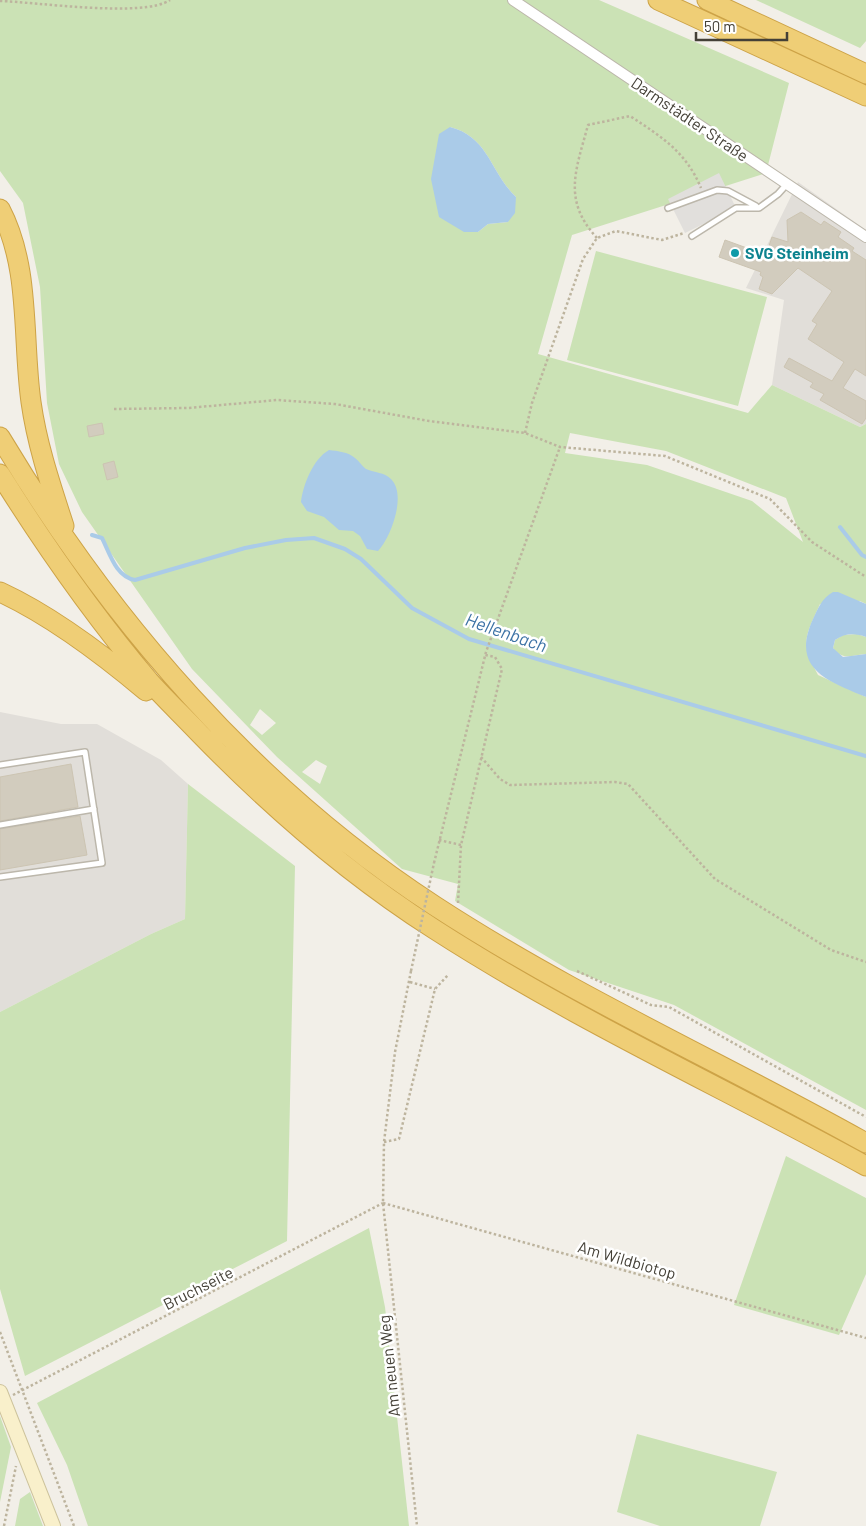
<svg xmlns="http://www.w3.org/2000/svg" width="866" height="1526" font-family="Barlow,sans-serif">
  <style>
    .industrial { fill: #e1ded9 }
    .green { fill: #cbe2b5; fill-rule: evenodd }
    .parking { fill: #e1dfdc }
    .water { fill: #aacbe8 }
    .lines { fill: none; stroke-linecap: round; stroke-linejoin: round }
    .stream { stroke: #aacbe8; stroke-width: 4 }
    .building { fill: #d2ccbe; stroke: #ccc4b2 }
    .lane-casing { stroke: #bcb7ab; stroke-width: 8 }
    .street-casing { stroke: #bcb7ab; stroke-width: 12 }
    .secondary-casing { stroke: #cdc39c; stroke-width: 16 }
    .highway-casing { stroke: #cda347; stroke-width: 21 }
    .path { stroke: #bdb49e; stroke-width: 2.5; stroke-dasharray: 2.5 2.5; stroke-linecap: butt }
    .lane { stroke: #fff; stroke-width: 5 }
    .street { stroke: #fff; stroke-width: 10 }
    .secondary { stroke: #f9f0cb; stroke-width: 14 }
    .highway { stroke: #efce76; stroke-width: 19 }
    .path-bridge { stroke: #bdb49e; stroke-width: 2.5; stroke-dasharray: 2.5 2.5; stroke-linecap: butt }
    .culture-dot { fill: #0f9aa8; stroke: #fff; stroke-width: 2 }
    .labels { text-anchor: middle; stroke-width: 5; stroke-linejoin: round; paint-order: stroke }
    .street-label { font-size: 16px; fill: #444037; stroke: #fff }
    .culture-label { font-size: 16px; font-weight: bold; fill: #0d838f; stroke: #fff; text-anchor: start }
    .water-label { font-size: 18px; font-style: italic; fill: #3c72a5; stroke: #fff }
  </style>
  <rect width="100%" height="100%" fill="#f2efe8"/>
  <path class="industrial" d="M798 182 866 230V424L860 427 772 385 784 300 746 288Z
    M0 712 61 724H97L161 760 188 784 185 919 151 934 0 1012Z"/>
  <path class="green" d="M0 0H599L789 83 766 173 572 235 538 354 748 413 772 385 860 427 866 424V604L860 601 820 604C805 638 800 640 818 675L866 697V1110L674 1005 569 970 455 901 458 884 402 869 277 757 192 669 82 512 59 464 47 403 40 287 23 203 0 171ZM450 127C489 137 490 172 516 197L508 222 488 224 478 232ZM570 433 666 451 786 498 803 542 752 501 647 465 565 453ZM260 709 276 723 262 735 250 725ZM316 760 327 766 320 784 302 772Z
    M756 0H866V41L860 48Z
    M596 251 767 297 738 406 567 360Z
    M857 634 866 637V654C853 655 842 661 833 648L835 640 843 635Z
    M188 784 295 866 287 1241 25 1376 0 1289V1012L151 934 185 919Z
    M786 1156 866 1198V1274L839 1335 734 1305Z
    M369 1228 385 1307 409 1526H88L67 1465 37 1403Z
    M0 1416 11 1447 0 1502Z
    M637 1434 777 1472 760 1526H660L617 1512Z
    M30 1492 43 1526H15L20 1499Z"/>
  <path class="parking" d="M719 173 736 208 685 233 668 199Z"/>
  <path class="water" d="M450 127C489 137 490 172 516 197L515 213 508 222 488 224 478 232H464L439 217 431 179 439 134Z
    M329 450C338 451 348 452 355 458 359 461 362 466 366 469 375 473 384 472 391 479 407 495 391 537 378 551L367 549 360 536 353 531 339 530 324 517 307 511 301 502C303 485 313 459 329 450Z
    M833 592H838L866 604V637C855 633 845 633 835 640L833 648 843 657 866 654V697C828 681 790 669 813 619 818 608 822 598 833 592Z"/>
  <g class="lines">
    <path class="stream" d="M840 527 862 555 866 557
      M92 535 102 538C110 554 116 577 135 580L245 548 286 540 314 538 345 549 361 559 412 608 469 639 866 756"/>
  </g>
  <path class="building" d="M801 212 821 225 824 221 841 232 838 237 854 248 852 251 866 260V376L855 369 843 388 866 401V418L862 424 820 400 824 394 810 387 813 383 784 367 789 358 832 381 844 362 808 339 817 324 812 321 832 291 798 268 772 294 759 289 763 277 760 275 761 272 719 257 725 240 766 255 772 237 788 242 787 220Z
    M102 423 104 434 89 437 87 426Z
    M114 461 118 477 107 480 103 464Z
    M71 764 78 807 0 821V777Z
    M80 816 87 855 0 870V829Z"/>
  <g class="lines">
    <g class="lane-casing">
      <path id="lane" d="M668 208 717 190 728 191 756 206
        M692 236 736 208H759L778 194 787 184
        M0 765 85 752 102 863 0 877
        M0 825 94 809"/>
    </g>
    <g class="street-casing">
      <path id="street" d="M513 0 866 237"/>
    </g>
    <g class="secondary-casing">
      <path id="secondary" d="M0 1392 53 1526"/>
    </g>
    <g class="highway-casing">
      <path id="highway" d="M658 0 866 96
        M707 0 866 74
        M0 209C31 268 22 338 31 402 37 445 51 486 64 526
        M0 437C110 621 255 789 435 906 573 996 723 1063 866 1143
        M0 474C45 546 94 616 149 681 165 699 183 716 200 734 271 807 348 874 434 929 572 1018 722 1087 866 1166
        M0 592C52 616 102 654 146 691"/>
    </g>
    <path class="path" d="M0 1C36 2 144 18 170 0
      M597 238C562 200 576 170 588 125L630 116C662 137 686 152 701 188
      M114 409 188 408 277 400 335 404 429 421 525 433 560 447 665 456 770 499 812 542 866 577
      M525 433 532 403 583 259 597 238 616 231 662 240 684 233
      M481 757 500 779 510 785 615 782 628 784 715 879 831 950 866 962
      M439 840 461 845
      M434 863 486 652 560 447
      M458 903 461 845 502 669 495 657 485 655
      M411 971 395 1052 384 1142 383 1203 417 1526
      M577 971 651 1005 669 1007 866 1117
      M410 982 435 989
      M384 1142 399 1139 435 989 448 975
      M383 1203 866 1338
      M0 1332 74 1526
      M13 1395 383 1203
      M4 1526 16 1466"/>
    <use href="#lane" class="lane"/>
    <use href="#street" class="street"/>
    <use href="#secondary" class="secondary"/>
    <use href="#highway" class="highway"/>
    <path class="path-bridge" d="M411 971 434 863"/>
  </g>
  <circle class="culture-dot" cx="735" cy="253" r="5"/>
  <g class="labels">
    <g class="street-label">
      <text transform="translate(690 119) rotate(34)" y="6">Darmstädter Straße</text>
      <text transform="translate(627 1260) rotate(16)" y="6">Am Wildbiotop</text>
      <text transform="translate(198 1288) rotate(-27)" y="6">Bruchseite</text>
      <text transform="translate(389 1366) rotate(-96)" y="6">Am neuen Weg</text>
    </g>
    <g class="culture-label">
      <text x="745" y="259">SVG Steinheim</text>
    </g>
    <g class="water-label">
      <text transform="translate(506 633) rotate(19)" y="6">Hellenbach</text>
    </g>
  </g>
  <path d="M696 32v8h91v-8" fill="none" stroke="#444037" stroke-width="2.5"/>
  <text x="704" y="32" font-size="15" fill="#444037" stroke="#ffffff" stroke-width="4" paint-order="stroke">50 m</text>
</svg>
